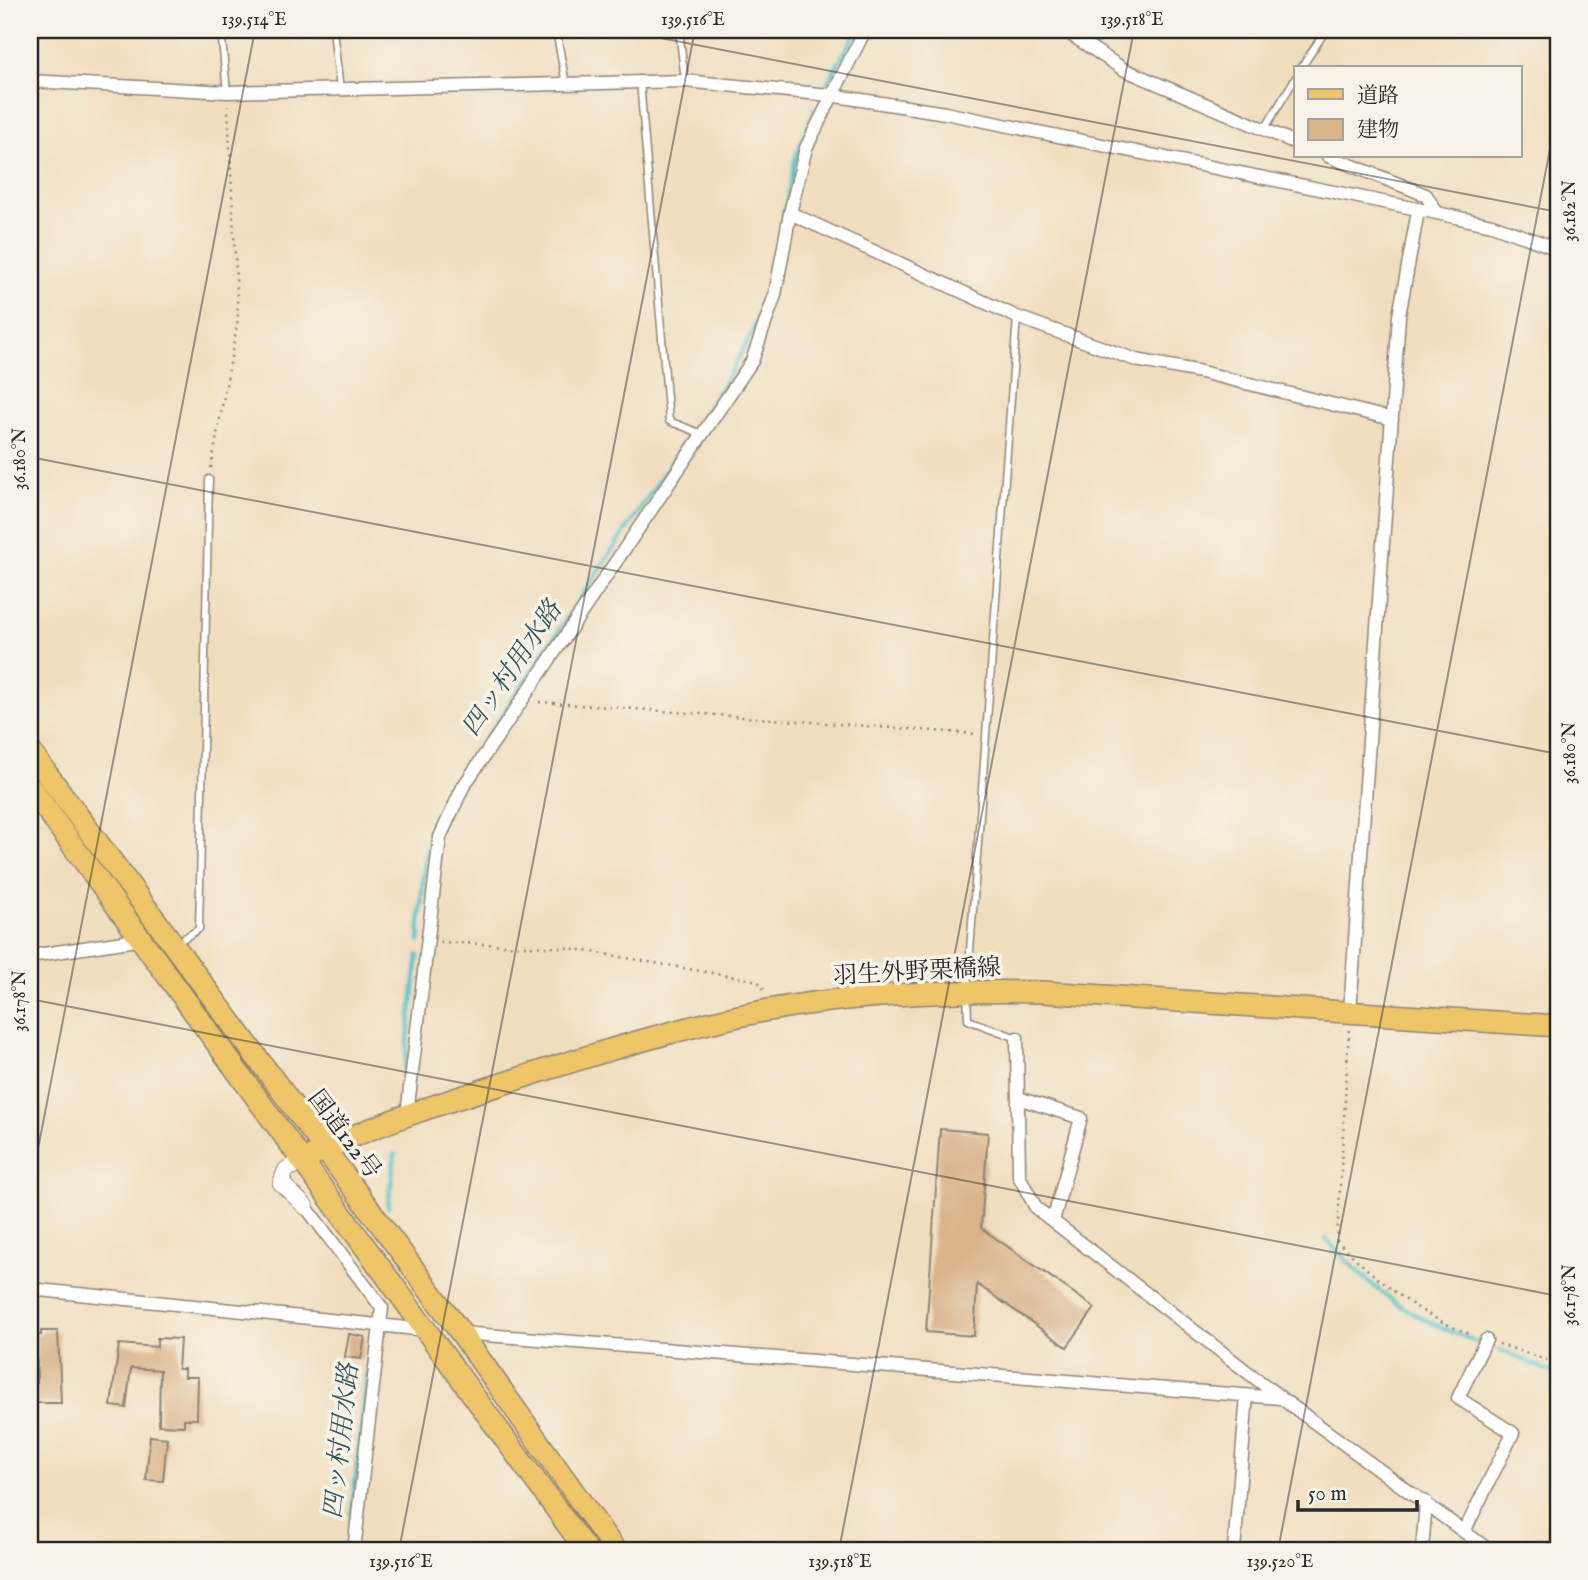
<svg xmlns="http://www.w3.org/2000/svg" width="1588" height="1580" font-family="'IM FELL English','Noto Serif JP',serif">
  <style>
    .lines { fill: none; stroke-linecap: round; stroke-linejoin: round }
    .stream { stroke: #54c1cb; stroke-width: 4.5 }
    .building { fill: #d9b48a }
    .service-casing { stroke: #8e8475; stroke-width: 9 }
    .minor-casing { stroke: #8e8475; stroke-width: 15 }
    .tertiary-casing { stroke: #8e8475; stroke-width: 18 }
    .primary-casing { stroke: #8e8475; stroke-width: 24 }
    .trunk-casing { stroke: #8e8475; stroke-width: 24 }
    .path { stroke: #8e8475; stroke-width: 2.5; stroke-dasharray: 2 5; stroke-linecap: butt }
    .service { stroke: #fff; stroke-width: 6 }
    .minor { stroke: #fff; stroke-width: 12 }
    .tertiary { stroke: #fff; stroke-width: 16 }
    .primary { stroke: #eec569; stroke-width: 21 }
    .trunk { stroke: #eec569; stroke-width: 21 }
    .ticks { fill: none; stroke: #2b2b2b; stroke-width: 2; stroke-opacity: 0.45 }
    .labels { text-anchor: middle; stroke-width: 7; stroke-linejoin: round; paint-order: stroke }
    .street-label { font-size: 24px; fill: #2b2b2b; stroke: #f7f3e8 }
    .water-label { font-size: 26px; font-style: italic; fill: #37585b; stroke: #f7f3e8 }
    .neatline { fill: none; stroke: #2b2b2b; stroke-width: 2.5 }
    .ticks-label { font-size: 18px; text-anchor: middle; fill: #2b2b2b }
  </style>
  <rect width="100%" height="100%" fill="#f7f3e8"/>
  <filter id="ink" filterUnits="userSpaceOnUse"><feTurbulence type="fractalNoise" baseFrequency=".0143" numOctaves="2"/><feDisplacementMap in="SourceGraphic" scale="14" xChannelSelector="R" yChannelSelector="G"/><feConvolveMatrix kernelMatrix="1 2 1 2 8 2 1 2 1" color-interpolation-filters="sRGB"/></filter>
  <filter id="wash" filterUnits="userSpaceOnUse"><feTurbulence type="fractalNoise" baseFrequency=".00686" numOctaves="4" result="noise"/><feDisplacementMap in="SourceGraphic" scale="28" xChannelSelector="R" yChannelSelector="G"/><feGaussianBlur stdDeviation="1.57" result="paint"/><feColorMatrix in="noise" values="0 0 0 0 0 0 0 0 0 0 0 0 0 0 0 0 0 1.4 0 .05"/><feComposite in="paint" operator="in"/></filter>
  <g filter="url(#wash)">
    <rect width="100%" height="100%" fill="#f1debf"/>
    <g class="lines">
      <path class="stream" d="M827 84 857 30
        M782 225 796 157 815 109
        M697 426C727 380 755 335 772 282
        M419 941C422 897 422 854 437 812L689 436
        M404 1072 418 955
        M388 1207 395 1154
        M1326 1239C1377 1295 1406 1315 1477 1342
        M1500 1350 1558 1375
        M348 1548 371 1339"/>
    </g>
    <g id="blocks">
      <path class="building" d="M940 1129 988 1133 981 1228 1095 1308 1067 1347 977 1284 974 1336 926 1332Z
        M41 1331H58L61 1403H30V1383H37L36 1335H41Z
        M349 1334 365 1337 361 1359 345 1357Z
        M157 1338 180 1339 178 1369H184V1377H198L197 1419H184V1426L159 1425 160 1370 131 1368 126 1408 111 1406 119 1344 157 1347Z
        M150 1436 167 1438 163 1481 146 1480Z"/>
    </g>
  </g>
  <g filter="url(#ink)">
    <use href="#blocks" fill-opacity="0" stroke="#8e8475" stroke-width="2"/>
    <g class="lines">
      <g class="service-casing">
        <path id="service" d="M221 30 227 92
          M333 30 340 90
          M556 30 566 84
          M679 30 685 81
          M1301 68 1326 30
          M640 82 669 421 702 434
          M1264 130 1296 77
          M1017 317 967 991 968 1020 1017 1038
          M178 942 199 929 209 479"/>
      </g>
      <g class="minor-casing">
        <path id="minor" d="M1064 30 1123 69 1296 143
          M30 81 227 92 685 81 830 95 945 113 1437 213 1492 225 1558 249
          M1328 156 1426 195 1437 213
          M790 213 1017 317 1136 360 1201 372 1392 419
          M30 956 143 939
          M1350 1011 1399 316 1418 211
          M1017 1038 1019 1176 1036 1208 1281 1398 1489 1550
          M1018 1098 1081 1118 1053 1221
          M407 1114 440 837 463 787 752 361 775 295 790 213 806 148 865 30
          M306 1207 382 1308 354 1550
          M30 1289 426 1330
          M461 1333 1281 1398
          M1464 1532 1513 1433 1458 1398 1486 1340
          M1234 1550 1247 1396
          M1422 1550 1426 1502"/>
      </g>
      <g class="tertiary-casing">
        <path id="tertiary" d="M303 1160 286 1170 281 1183 306 1207"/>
      </g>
      <g class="primary-casing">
        <path id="primary" d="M303 1160C369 1125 440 1104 511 1081 594 1054 677 1028 763 1011 855 994 949 990 1043 992L1558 1026"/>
      </g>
      <g class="trunk-casing">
        <path id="trunk" d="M30 751 461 1333 615 1550
          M30 787 586 1550"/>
      </g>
      <path class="path" d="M211 468 238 319 228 106
        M539 702 976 734
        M440 942 569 948 758 981 765 991
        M1349 1030 1337 1241C1378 1281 1419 1316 1473 1335
        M1499 1344 1549 1361"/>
      <use href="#service" class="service"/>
      <use href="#minor" class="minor"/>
      <use href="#tertiary" class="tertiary"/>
      <use href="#primary" class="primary"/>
      <use href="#trunk" class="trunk"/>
    </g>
  </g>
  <path class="ticks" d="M619 30 1558 212M30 457 1558 754M30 999 1558 1296M30 1190 255 30M30 1541 77 1550M399 1550 695 30M839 1550 1134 30M1278 1550 1558 108"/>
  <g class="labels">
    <g class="street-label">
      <text transform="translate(917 971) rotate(-3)" y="8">羽生外野栗橋線</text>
      <text transform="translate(345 1134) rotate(53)" y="8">国道122号</text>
    </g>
    <g class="water-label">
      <text transform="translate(511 668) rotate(-56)" y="9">四ッ村用水路</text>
      <text transform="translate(340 1441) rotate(-84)" y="9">四ッ村用水路</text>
    </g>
  </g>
  <rect width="1588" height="1580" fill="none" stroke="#f7f3e8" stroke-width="77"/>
  <rect x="1294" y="66" width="228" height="91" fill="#f7f3e8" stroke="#a5a39c" stroke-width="2"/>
  <rect x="1308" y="89" width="35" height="10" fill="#eec569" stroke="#a5a39c" stroke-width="2"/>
  <text x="1357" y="102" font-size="21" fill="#2b2b2b">道路</text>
  <rect x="1308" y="119" width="35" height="21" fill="#d9b48a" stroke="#a5a39c" stroke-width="2"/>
  <text x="1357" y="136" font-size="21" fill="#2b2b2b">建物</text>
  <path d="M1298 1500v10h119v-10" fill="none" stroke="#2b2b2b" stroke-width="3.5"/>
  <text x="1308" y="1500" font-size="21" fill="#2b2b2b" stroke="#f7f3e8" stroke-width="5" paint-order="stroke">50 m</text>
  <rect x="38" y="38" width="1512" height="1504" class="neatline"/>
  <g class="ticks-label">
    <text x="254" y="25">139.514°E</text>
    <text x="693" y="25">139.516°E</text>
    <text x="1132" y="25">139.518°E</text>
    <text transform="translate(1569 211) rotate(-90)" y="6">36.182°N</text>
    <text transform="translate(19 459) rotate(-90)" y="6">36.180°N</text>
    <text transform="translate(1569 753) rotate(-90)" y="6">36.180°N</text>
    <text transform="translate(19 1001) rotate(-90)" y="6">36.178°N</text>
    <text transform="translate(1569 1295) rotate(-90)" y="6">36.178°N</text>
    <text x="401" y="1567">139.516°E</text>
    <text x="840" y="1567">139.518°E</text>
    <text x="1280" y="1567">139.520°E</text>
  </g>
</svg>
